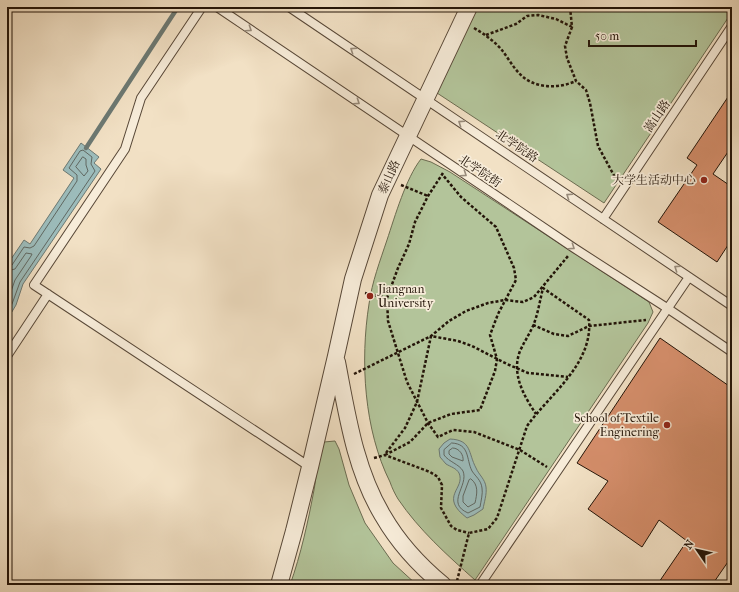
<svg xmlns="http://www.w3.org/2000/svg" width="739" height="592" font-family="'IM FELL French Canon','Noto Serif SC',serif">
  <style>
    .green { fill: #b3c49a; stroke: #6b6c51 }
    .water { fill: #9cbcbb; stroke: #6c7973 }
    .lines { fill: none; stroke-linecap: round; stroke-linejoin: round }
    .shore { stroke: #606862; stroke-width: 1 }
    .stream { stroke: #6c7973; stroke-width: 4.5 }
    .building { fill: #d58e6b; stroke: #231408 }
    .service-casing { stroke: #574737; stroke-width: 10 }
    .minor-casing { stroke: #574737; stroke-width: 18 }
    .path { stroke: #231408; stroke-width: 2.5; stroke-dasharray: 3 2; stroke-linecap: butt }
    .service { stroke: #f7ecd9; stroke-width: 8 }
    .minor { stroke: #f7ecd9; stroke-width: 16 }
    .oneway { stroke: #988b7b }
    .poi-dot { fill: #8f2418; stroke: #f7ecd9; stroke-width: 1.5 }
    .labels { text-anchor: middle; stroke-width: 3.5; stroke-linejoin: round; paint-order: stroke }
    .street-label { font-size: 12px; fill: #231408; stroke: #f7ecd9 }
    .poi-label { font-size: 12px; fill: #231408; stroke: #f7ecd9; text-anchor: end }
  </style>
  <rect width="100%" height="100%" fill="#f2e1c5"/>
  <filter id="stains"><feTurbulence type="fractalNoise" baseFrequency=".005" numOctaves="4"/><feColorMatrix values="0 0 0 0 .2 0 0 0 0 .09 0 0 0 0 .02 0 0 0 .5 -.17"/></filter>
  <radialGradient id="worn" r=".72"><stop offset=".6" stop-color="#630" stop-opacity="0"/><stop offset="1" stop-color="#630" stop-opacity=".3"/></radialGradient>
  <path class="green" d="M476 7H732V12L604 203 434 91Z
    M421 159 431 162 450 172 649 302 653 312 648 323 475 580C447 555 419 530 398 499 395 494 392 488 390 482 364 430 360 361 369 304 372 282 380 261 387 240 395 216 406 178 421 159Z
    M335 441 339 449 349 485 365 523 393 563 417 585H290C301 554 308 522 314 490 317 474 317 456 324 442Z"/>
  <path class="water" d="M81 143 99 157 94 163 101 169 23 284 16 305 7 320V265L24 240 30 244 74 178 63 170Z
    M450 439C472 440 468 453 476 468 479 475 485 479 486 487 487 494 484 503 483 509L474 515 467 518C438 496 466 489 459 473 456 468 451 467 446 464 444 462 442 459 440 457L439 449 444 443Z"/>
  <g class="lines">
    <path class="shore" d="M83 157 86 159V165L88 171 84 176 76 167Z
      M7 266 12 265 24 247 30 248 34 246 77 181V175L69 168 80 151 83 150 92 157 91 164 95 171 20 282 12 304 7 312
      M7 271 15 269 26 253 32 254 31 256 15 280 7 303
      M452 443C470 444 466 459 472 471 476 477 481 480 482 488 483 493 481 501 480 507L468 513C445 503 469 486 463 471 459 464 449 462 444 455V450Z
      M453 448C459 448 464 455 463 461L452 457 449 454V451Z
      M471 479C479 485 477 494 475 503L468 507 463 502V496L469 480Z"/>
    <path class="stream" d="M86 148 178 7"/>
  </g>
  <path class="building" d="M732 91V146L713 174 732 187V239L717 262 658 222 697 165 687 158Z
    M660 338 732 388V556L712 585H657L687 541 659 520 642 547 588 509 608 481 577 463Z"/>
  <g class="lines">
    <g class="service-casing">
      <path id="service" d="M202 7 141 98 125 149 34 285 310 467
        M217 7 574 248 667 308 732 352
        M289 7 732 306
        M603 219 732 26
        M7 356 48 294
        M480 585 689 277"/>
    </g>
    <g class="minor-casing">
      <path id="minor" d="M337 362C347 414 355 470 383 516 398 542 420 566 443 585
        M279 585 294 531 310 467 336 356 353 279 380 195 469 7"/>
    </g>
    <path class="path" d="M570 7 572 27 565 46 567 58 576 81 586 90 590 103 598 146 617 181
      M474 28C484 34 493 40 501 49 507 56 512 66 519 73 533 89 558 89 576 81
      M486 35 516 24 527 16 538 15 556 19 572 27
      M443 173 428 196 415 222 409 244 398 268 387 298 388 321 407 382 428 423 438 437 453 430 474 432 520 450 547 467
      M401 185 428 196
      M365 293 387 298
      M533 325 554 334 568 336 589 326 646 320
      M354 374 431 336 449 321 466 311 488 303 505 300 523 302 534 297 568 256
      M386 453 405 428 417 402 431 336 458 341 472 346 507 364 528 373 568 377
      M385 455 410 442 428 423 451 414 480 410 495 371 497 359 490 335 498 314 516 280 514 268 496 227 461 197 442 174
      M374 458 385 455 430 472 438 477 442 485 441 508 451 526 457 530 469 533
      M457 581 469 533 488 529 497 518 527 426C550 394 593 364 589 320L543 288C540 300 538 314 533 326 529 335 524 342 520 351 511 374 524 396 536 414"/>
    <use href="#service" class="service"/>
    <use href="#minor" class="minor"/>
  </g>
  <defs><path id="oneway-chevron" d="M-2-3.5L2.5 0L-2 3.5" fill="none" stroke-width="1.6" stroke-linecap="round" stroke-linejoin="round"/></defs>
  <g class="oneway">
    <use href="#oneway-chevron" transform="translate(249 29) rotate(34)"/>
    <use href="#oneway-chevron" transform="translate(353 50) rotate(-146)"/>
    <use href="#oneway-chevron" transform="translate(357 102) rotate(34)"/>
    <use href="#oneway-chevron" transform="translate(461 123) rotate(-146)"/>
    <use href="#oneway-chevron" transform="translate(464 174) rotate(34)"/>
    <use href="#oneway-chevron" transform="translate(569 196) rotate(-146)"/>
    <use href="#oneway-chevron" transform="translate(572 247) rotate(34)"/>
    <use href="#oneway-chevron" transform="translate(677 268) rotate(-146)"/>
  </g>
  <g class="poi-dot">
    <circle cx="704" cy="180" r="4"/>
    <circle cx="370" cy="296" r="4"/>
    <circle cx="667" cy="425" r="4"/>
  </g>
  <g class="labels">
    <g class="street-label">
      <text transform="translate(657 116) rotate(-56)" y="4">嵩山路</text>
      <text transform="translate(517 146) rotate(34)" y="4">北学院路</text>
      <text transform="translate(480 171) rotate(34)" y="4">北学院街</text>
      <text transform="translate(389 177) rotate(-66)" y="4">泰山路</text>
    </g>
    <g class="poi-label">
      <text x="696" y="184">大学生活动中心</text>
      <text x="378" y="293" text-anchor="start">Jiangnan<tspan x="378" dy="14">University</tspan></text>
      <text x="659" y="422">School of Textile<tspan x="659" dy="14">Enginering</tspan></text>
    </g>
  </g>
  <rect width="739" height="592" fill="none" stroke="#f2e1c5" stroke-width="24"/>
  <rect x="8" y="8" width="723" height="576" fill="none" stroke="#231408" stroke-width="2"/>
  <rect x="12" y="12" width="715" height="568" fill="none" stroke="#231408"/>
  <g transform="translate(697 550) rotate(304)" stroke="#f7ecd9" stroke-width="3" paint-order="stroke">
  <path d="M0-3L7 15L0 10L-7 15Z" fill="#231408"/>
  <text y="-6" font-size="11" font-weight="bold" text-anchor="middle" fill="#231408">N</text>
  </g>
  <path d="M589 40v6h107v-6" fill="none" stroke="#231408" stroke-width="2"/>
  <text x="595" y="40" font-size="12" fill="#231408" stroke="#f7ecd9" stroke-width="3" paint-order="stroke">50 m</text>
  <rect width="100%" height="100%" filter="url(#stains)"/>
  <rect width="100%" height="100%" fill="url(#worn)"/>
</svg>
